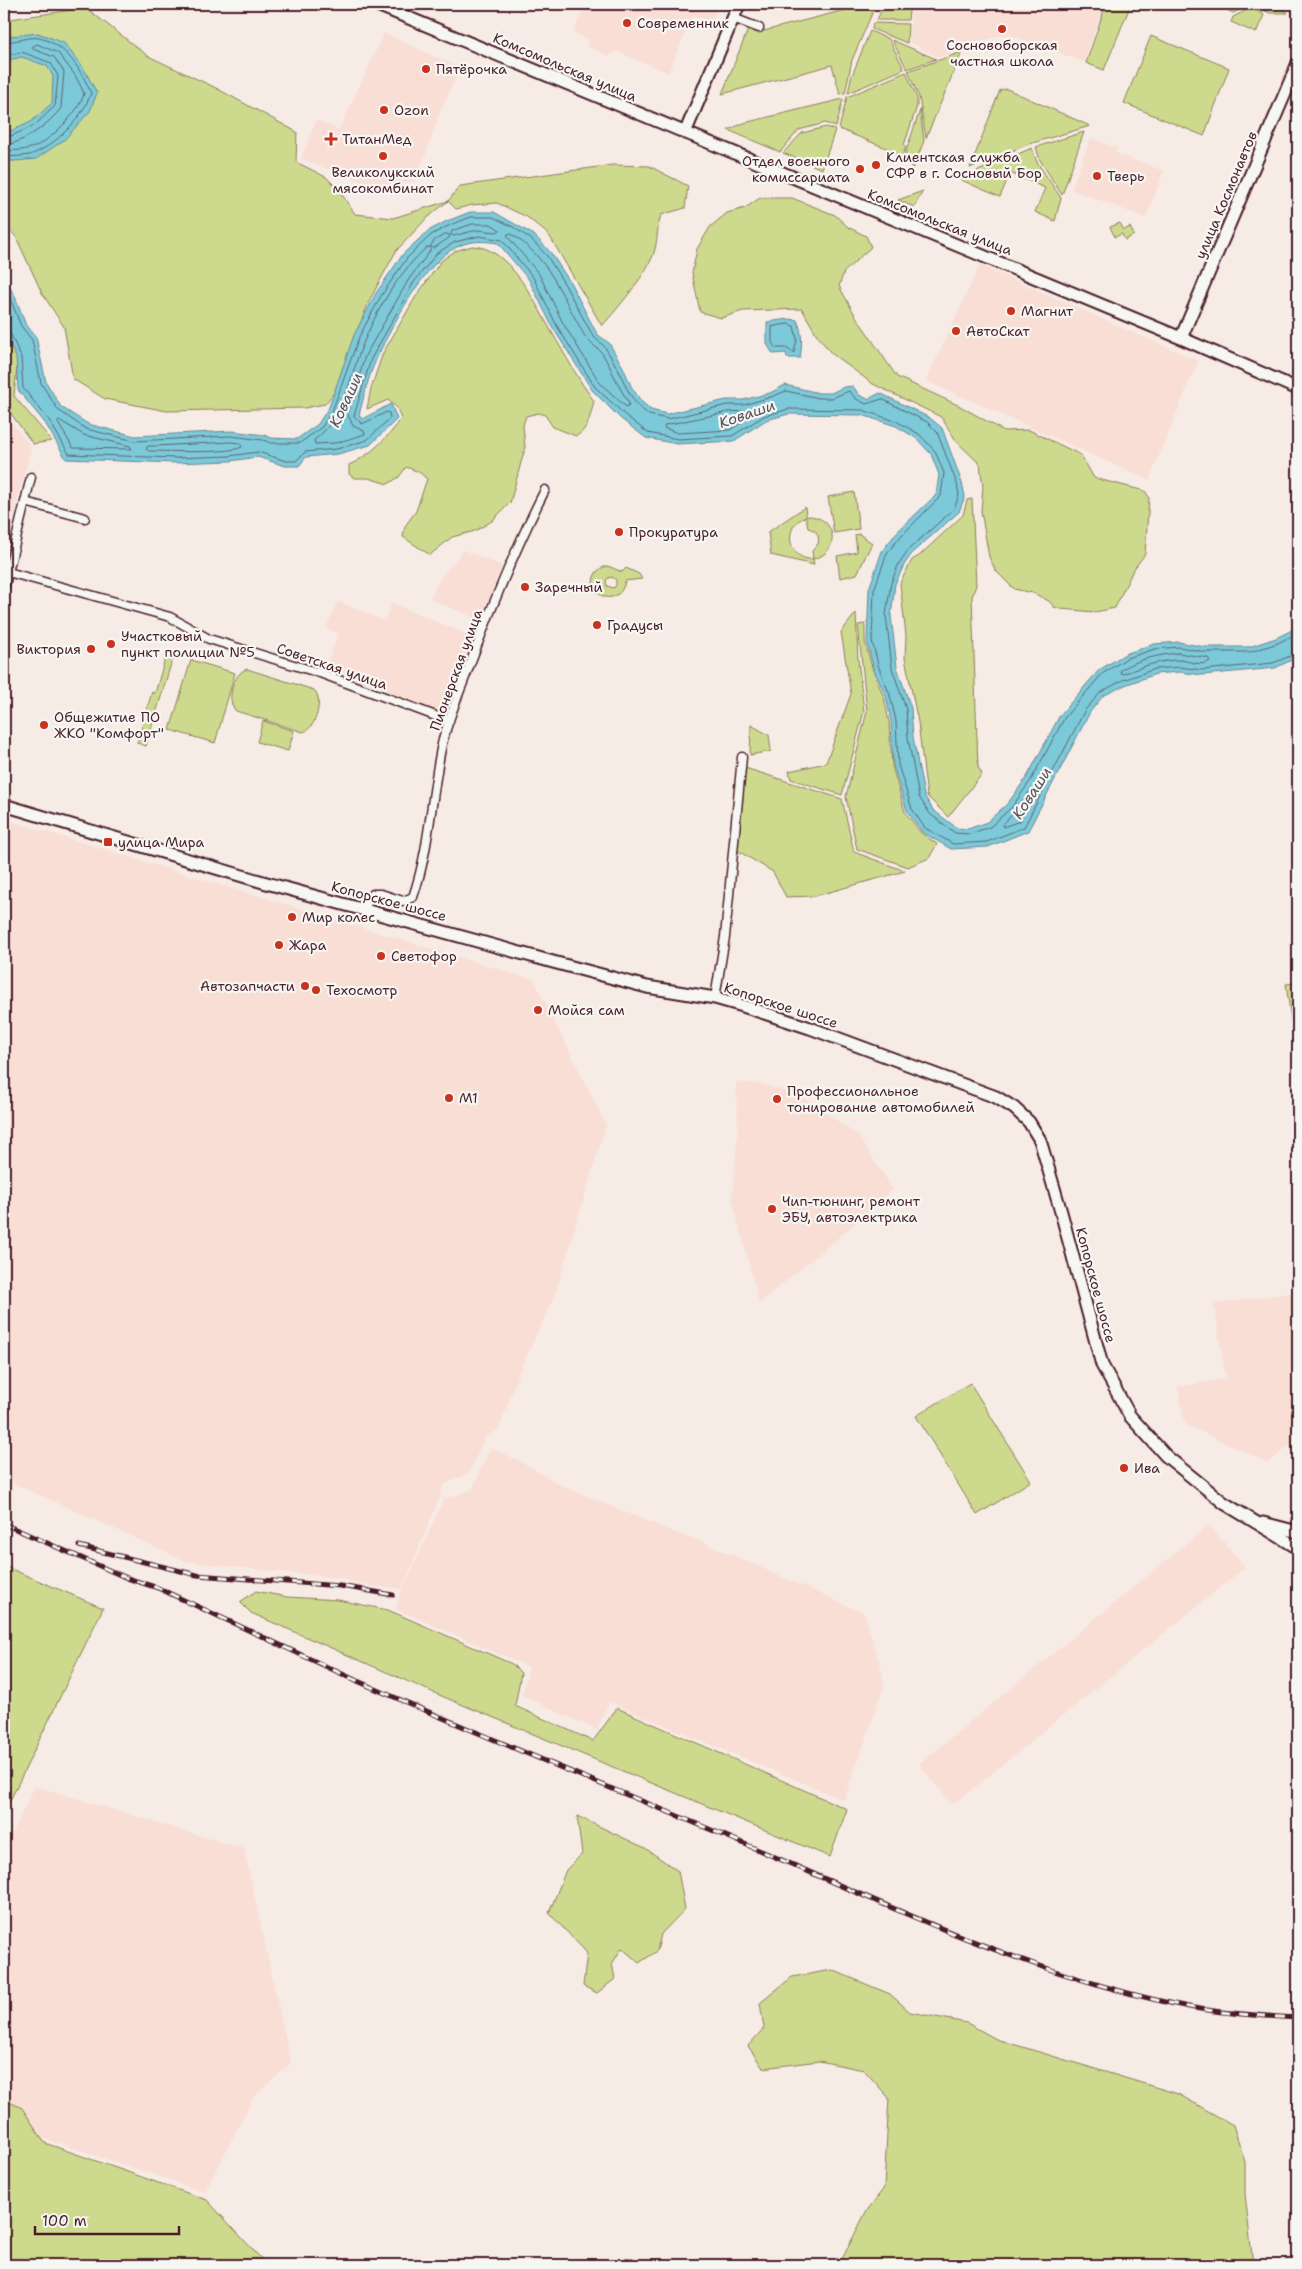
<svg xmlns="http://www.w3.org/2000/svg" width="1302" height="2269" font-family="'Shantell Sans',sans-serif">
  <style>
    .built { fill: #f8ded5 }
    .green { fill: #cdda8d; stroke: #8c7c5c; fill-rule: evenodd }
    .water { fill: #7bcad9; stroke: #678693 }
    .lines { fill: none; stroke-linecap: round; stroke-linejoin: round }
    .shore { stroke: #5e6371; stroke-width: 1 }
    .street-casing { stroke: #4a1f2b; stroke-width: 11 }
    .secondary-casing { stroke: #4a1f2b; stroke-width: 15 }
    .street { stroke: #f6f6f2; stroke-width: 8 }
    .secondary { stroke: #f6f6f2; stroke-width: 11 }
    .rail-casing { stroke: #4a1f2b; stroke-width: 5 }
    .rail { stroke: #f6f6f2; stroke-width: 3; stroke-dasharray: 9; stroke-linecap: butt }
    .poi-dot { fill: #c8321e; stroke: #f6f6f2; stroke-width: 2 }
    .labels { text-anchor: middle; stroke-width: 4.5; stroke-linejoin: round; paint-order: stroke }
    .poi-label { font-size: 14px; fill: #4a1f2b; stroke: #f6f6f2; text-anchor: start }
    .street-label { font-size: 14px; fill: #4a1f2b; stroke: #f6f6f2 }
    .water-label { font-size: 15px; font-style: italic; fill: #59525f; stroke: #f6f6f2 }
  </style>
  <rect width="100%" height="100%" fill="#f7ebe5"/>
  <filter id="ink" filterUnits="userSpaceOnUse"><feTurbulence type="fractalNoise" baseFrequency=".02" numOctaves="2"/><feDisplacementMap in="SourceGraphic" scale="10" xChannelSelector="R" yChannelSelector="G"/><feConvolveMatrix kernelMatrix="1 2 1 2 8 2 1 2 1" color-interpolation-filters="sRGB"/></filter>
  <g filter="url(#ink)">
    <path class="built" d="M586 4H719L711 22 693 15 668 73 617 51 609 56 587 46 589 40 573 33Z
      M912 4H1104L1084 62 1013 36H997L939 57 909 42Z
      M384 33 460 68 439 114 424 159 414 181 385 190 301 159 316 120 339 130Z
      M1091 138 1117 148 1115 153 1164 171 1146 218 1071 189Z
      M980 265 1198 361 1149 480 926 381Z
      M4 412 31 447 4 553Z
      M463 550 502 566 480 620 430 599 437 583Z
      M338 601 384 621 392 603 475 638 443 715 326 665 339 634 326 628Z
      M4 819 534 980 606 1125 555 1294 517 1377 499 1429 485 1437 469 1473 445 1484 402 1589 371 1586 338 1578 188 1562 4 1479Z
      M736 1082 762 1084 804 1097 857 1135 893 1189 867 1214 759 1303 732 1198 738 1130Z
      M1298 1292V1438L1268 1463 1185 1424 1178 1387 1226 1379 1214 1304Z
      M490 1448 518 1460 562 1486 688 1538 691 1537 864 1613 882 1671 884 1686 844 1800 609 1702 597 1730 522 1695 529 1667 396 1609 399 1598 444 1499 472 1490Z
      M1209 1525 1245 1567 953 1805 919 1764Z
      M35 1786 244 1849 291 2063 254 2096 205 2192 4 2125V1851Z"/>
    <path class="green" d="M868 4H876L852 60 845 93 840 94 832 65 722 94 749 27 760 32Z
      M884 4H910L908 20H877Z
      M1106 4H1131L1104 70 1086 63Z
      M1215 4H1278L1288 13H1270L1251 5 1233 13Z
      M86 8 148 56 214 87 297 132 296 162 326 177 339 190 355 214 393 218 448 201 460 186 613 165 649 166 688 186 685 208 661 215C657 227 658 237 655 249 650 271 617 309 602 326L549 235 527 217 497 203 472 205 456 209 448 201 426 219 396 251 368 303 336 390 325 404 304 408 167 411 105 399 73 379 64 327 42 293 16 237 4 223V20Z
      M1251 8 1264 15 1256 33 1231 22 1233 17Z
      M873 23 908 24 907 43 872 29Z
      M870 31 889 39 904 69 848 93 851 78Z
      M1151 36 1229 68 1204 136 1124 103Z
      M892 40 936 59 907 69Z
      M962 52 926 138 919 97 908 71Z
      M906 72 917 98V106L904 145 906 147 901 159 891 150 839 129 847 97Z
      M1007 89 1090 126 1029 144 970 168 1000 90Z
      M843 99 836 127 825 123 799 130 780 152 728 130 744 123Z
      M920 110 924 141 913 168 903 160Z
      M826 127 835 130 822 169 783 153 802 133Z
      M1084 132 1062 195 1040 160 1036 147Z
      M1032 148 1037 162 1061 198 1055 221 1035 212 1045 188 1010 173 1000 197 959 179Z
      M923 191 914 207 898 200Z
      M760 198H792L835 215 848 227 866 236 871 247 844 272 839 286 855 315 897 377 960 406 1004 431 1029 430 1081 455 1094 478 1145 491 1149 497 1145 554 1133 570 1115 608 1095 612 1061 609 1054 607 1049 601 1033 593 1014 589 996 571 989 557 981 511 983 487 980 464 957 442 941 417 873 384 831 353 817 335 802 309 743 311 721 318 700 312 692 273 697 249 710 227 727 213 745 208Z
      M1120 223 1124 230 1130 227 1134 235 1125 240 1122 234 1115 237 1110 227Z
      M472 246C510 246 537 307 554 336 567 358 579 381 594 401 591 413 588 431 576 436L553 427 545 415 538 413 526 416 523 425 525 448 510 503 492 521 475 531 452 537 430 555 403 537 405 526 416 511 427 479 419 472 406 467 399 477 388 484 368 478H354L349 474V465C368 457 390 436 401 419L397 408 388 400 367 409 371 388 383 353 415 298 441 261 455 251Z
      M4 326 18 357 14 396 52 441 33 444 4 404Z
      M854 492 859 529 834 533 828 497Z
      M972 499 976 585 972 597 978 767 982 774 948 817 927 796 918 722 905 658 906 636 900 583 912 560 919 556 963 515 967 500Z
      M805 507 806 516C837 515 842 553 813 559L814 565 771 555 768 532ZM806 517 808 528C817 530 820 536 818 544L812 551 813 559C787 561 782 524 806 517Z
      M859 534 872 543 857 574 840 578 837 556 857 552 855 535Z
      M608 566 622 572 626 568 639 574 642 579 625 581C622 599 605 603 594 589 591 577 596 568 608 566ZM608 578 612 577 616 580V585L614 588 607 586 606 581Z
      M856 613 858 660 864 711 842 795 791 779 789 771 826 763 851 694 841 632Z
      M865 624V642L873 671 884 697 889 722 892 766 905 812 921 833 937 844 929 858 908 867 857 849 846 797 867 711 858 625Z
      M167 652 174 654 146 746 137 743 152 692 155 693Z
      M191 660 235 673 215 743 170 730Z
      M247 669 314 690C324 699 316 729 303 732L236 711C225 701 233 673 247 669Z
      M263 721 294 731 288 751 257 742Z
      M751 725 769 735 771 751 750 755Z
      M742 767 842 799 854 852 905 871 815 896 786 897 773 872 735 849Z
      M1298 983V1068L1286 984Z
      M970 1383 1031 1481 977 1515 916 1416Z
      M4 1566 103 1608 4 1813Z
      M256 1591 287 1597 338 1600 388 1610 512 1664 521 1673 515 1706 593 1741 617 1708 847 1809 830 1857 439 1695 251 1613 240 1602Z
      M577 1816 645 1848 678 1871 685 1909 661 1934 657 1951 639 1963 622 1948 612 1964 615 1979 597 1993 583 1986 587 1953 549 1913 566 1870 582 1854Z
      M832 1970 890 1994 910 2012 967 2023 996 2039 1178 2094 1233 2125 1245 2162V2194L1253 2265H839L866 2212 884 2188 889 2098 864 2070 819 2061 763 2068 748 2046 764 2028 760 2003 792 1977Z
      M5 2100 22 2108 45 2143 207 2200 267 2265H4Z"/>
    <path class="water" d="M38 33 64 43 84 69 97 93 90 111 64 140 36 159 4 162V134L31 122 52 103 53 76 47 66 22 57 4 61V37Z
      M470 212H494L534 235 551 253 570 282 597 334 609 343 623 367 631 386 641 401 651 410 667 414 726 400H743L770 393 785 385 819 393H831L844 387 853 386 859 395 868 399 880 393 930 418 942 428 962 483 965 496 959 512 913 552 904 565 895 584 891 616 897 667 911 708 913 737 924 795 933 810 957 828 968 829 987 822 1008 803 1027 777 1060 715 1099 670 1125 654 1154 644 1179 642 1205 647H1249L1276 638 1298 627V657L1275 668 1203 675 1179 672 1156 674 1125 685 1103 696 1090 712 1028 831 988 847 951 849 922 832 907 811 893 765 891 721 886 696 874 670 867 642 869 589 882 551 897 532 936 495 939 475 931 454 916 438 896 426 862 415 789 414 766 420 734 441 677 444 646 438 621 419 592 390 553 328 529 280 498 243C484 241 470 240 457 247 426 260 390 329 376 360 368 377 364 397 359 415L362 419 391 404 397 419 370 445 338 454 306 457 299 466H285L258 457 230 461 176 463 66 459 45 423 18 390 16 358 4 330V278L15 296 25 323 36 337 46 382 61 407 88 424 135 436 232 431 264 435 271 438 297 439 318 424 329 407 354 335 376 293 403 254 428 231 447 221Z
      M788 319 797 320C803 333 802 345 800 358H787L786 353 773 354 767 344V322Z"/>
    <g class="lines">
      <path class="shore" d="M4 42C15 42 29 36 39 38 66 44 81 70 91 93 83 117 59 142 35 153 27 157 13 156 4 157
        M4 56 22 52 51 63 58 76 55 106 34 126 4 139
        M4 145C23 144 50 123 61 108L64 72 54 57 33 49 32 47 37 44 58 53 75 75 84 93C81 110 49 143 31 148 23 151 12 150 4 151
        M473 224H491L500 230 497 232 477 230 453 236 451 234 452 231Z
        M446 234 450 235 449 238 434 248 430 247 434 241Z
        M508 234H511C549 258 559 291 580 327 582 332 585 337 588 340 592 345 598 348 602 353 612 369 618 387 629 403L628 407 625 406 600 383 563 323 539 274 508 237Z
        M427 247 430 248V251L409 279 365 356 348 415 353 426 364 431 365 434 336 443 315 444 314 440C347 416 349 375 365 339 379 306 400 271 427 247Z
        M4 287 10 298 21 326 32 340 41 383 58 410 86 429 135 441 231 436 263 440 271 443H300L322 427 333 409 359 337 381 296 407 258 431 235 450 225 471 217H493L513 227 531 239 547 256 565 285 593 336 605 347 618 369 627 389 637 405 649 415 668 419 727 405H744L771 397 786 391 819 398H832L849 391 856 399 866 404 882 399 927 422 937 432 957 484 959 495 954 509 909 549 899 563 891 583 886 615 892 668 906 709 908 738 919 797 930 814 955 833 969 834 990 827 1012 807 1031 780 1065 717 1102 674 1127 658 1155 649 1179 647 1205 652H1250L1278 643 1298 633
        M788 324 794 326 797 339 794 353 786 348H775L772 342V327Z
        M4 330 10 333 21 357 23 388 49 420 69 454 176 458 229 456 258 452 286 461H296L305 452 337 449 367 440 390 418 389 413 387 412 362 424 354 416 371 359 414 282 437 253 455 242 479 236 502 240 533 277 557 326 595 387 625 415 648 433 678 439 732 436 764 416 789 409 863 410 898 422 919 434 935 451 944 473 941 496 901 536 887 553 874 590 872 641 879 668 890 695 896 721 898 765 912 809 925 828 953 844 987 842 1024 827 1085 710 1101 692 1123 680 1155 669 1179 667 1203 670 1273 663 1298 653
        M755 408 758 409 757 412 730 430 678 433 664 428 665 425 728 412 745 411Z
        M59 420 84 435 130 446 132 449 73 448 58 423Z
        M231 442 240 443 242 447C227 454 168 451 149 451L146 449 148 446H155Z
        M1178 653 1208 658 1210 661C1202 667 1189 661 1180 660 1160 660 1141 667 1123 674L1120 672 1121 670C1138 659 1158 655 1178 653Z
        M1030 791H1033L1035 794 1020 821 1003 827V824L1017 810Z"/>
      <g class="street-casing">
        <path id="street" d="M733 18 759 28
          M25 502 85 518
          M8 572 170 617 209 639 320 673 449 721
          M4 589 31 477
          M363 909 373 894H381L403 901 413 897C430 848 431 795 442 744 448 719 458 696 467 672 490 610 515 549 545 490
          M715 998 725 937 742 757"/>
      </g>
      <g class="secondary-casing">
        <path id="secondary" d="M375 4 1181 338 1298 389
          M685 133 739 4
          M1181 338 1298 63
          M4 805 263 882 553 962 647 987 715 998 743 1006 810 1028 996 1097 1014 1108 1029 1122 1040 1140 1061 1212 1102 1365 1130 1416 1166 1456 1224 1503 1298 1548
          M1263 1523 1298 1532"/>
      </g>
      <use href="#street" class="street"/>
      <use href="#secondary" class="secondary"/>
      <g class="rail-casing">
        <path id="rail" d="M4 1524 127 1578 158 1588C223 1618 288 1649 353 1679 479 1735 607 1786 733 1839 884 1903 1032 1977 1194 2008 1229 2014 1263 2016 1298 2018
          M79 1546 197 1575 340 1586 393 1595"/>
      </g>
      <use href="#rail" class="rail"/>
    </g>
  </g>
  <g class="poi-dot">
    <circle cx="627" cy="23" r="5"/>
    <circle cx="1002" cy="29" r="5"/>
    <circle cx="426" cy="69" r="5"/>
    <circle cx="384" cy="110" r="5"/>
    <path d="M328.5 131.5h5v5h5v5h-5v5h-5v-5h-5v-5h5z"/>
    <circle cx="383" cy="156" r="5"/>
    <circle cx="876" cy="165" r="5"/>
    <circle cx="860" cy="169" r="5"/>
    <circle cx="1097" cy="176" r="5"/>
    <circle cx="1011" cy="311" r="5"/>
    <circle cx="956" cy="331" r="5"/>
    <circle cx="619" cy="532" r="5"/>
    <circle cx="525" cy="587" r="5"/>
    <circle cx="597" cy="625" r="5"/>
    <circle cx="111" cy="644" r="5"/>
    <circle cx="91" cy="649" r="5"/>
    <circle cx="44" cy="725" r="5"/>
    <rect x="103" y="837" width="10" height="10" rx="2.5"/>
    <circle cx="292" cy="917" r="5"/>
    <circle cx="279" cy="945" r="5"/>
    <circle cx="381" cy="956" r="5"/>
    <circle cx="305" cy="986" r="5"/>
    <circle cx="316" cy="990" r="5"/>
    <circle cx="538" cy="1010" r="5"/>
    <circle cx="449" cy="1098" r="5"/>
    <circle cx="777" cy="1099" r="5"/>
    <circle cx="772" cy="1209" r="5"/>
    <circle cx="1124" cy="1468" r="5"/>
  </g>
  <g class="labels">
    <g class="poi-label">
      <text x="637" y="28">Современник</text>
      <text x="1002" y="50" text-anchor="middle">Сосновоборская<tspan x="1002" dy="16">частная школа</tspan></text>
      <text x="436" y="74">Пятёрочка</text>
      <text x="394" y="115">Ozon</text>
      <text x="342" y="144">ТитанМед</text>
      <text x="886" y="162">Клиентская служба<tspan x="886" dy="16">СФР в г. Сосновый Бор</tspan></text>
      <text x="850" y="166" text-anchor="end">Отдел военного<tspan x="850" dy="16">комиссариата</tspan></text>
      <text x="383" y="177" text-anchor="middle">Великолукский<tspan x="383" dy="16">мясокомбинат</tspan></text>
      <text x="1107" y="181">Тверь</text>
      <text x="1021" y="316">Магнит</text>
      <text x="966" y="336">АвтоСкат</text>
      <text x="629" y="537">Прокуратура</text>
      <text x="535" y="592">Заречный</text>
      <text x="607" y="630">Градусы</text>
      <text x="121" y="641">Участковый<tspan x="121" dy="16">пункт полиции №5</tspan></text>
      <text x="81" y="654" text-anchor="end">Виктория</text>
      <text x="54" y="722">Общежитие ПО<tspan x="54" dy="16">ЖКО "Комфорт"</tspan></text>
      <text x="118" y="847">улица Мира</text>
      <text x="302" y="922">Мир колес</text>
      <text x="289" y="950">Жара</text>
      <text x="391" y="961">Светофор</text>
      <text x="295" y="991" text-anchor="end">Автозапчасти</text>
      <text x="326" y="995">Техосмотр</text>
      <text x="548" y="1015">Мойся сам</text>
      <text x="787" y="1096">Профессиональное<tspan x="787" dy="16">тонирование автомобилей</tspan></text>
      <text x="459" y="1103">М1</text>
      <text x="782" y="1206">Чип-тюнинг, ремонт<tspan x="782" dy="16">ЭБУ, автоэлектрика</tspan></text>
      <text x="1134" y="1473">Ива</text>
    </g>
    <g class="street-label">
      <text transform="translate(565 67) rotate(23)" y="5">Комсомольская улица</text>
      <text transform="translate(1226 195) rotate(-67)" y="5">улица Космонавтов</text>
      <text transform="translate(940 222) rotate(22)" y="5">Комсомольская улица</text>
      <text transform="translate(332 666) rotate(19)" y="5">Советская улица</text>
      <text transform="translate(456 670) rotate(-70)" y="5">Пионерская улица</text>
      <text transform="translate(389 901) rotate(15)" y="5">Копорское шоссе</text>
      <text transform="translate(781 1005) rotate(18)" y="5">Копорское шоссе</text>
      <text transform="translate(1096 1285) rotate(75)" y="5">Копорское шоссе</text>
    </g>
    <g class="water-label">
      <text transform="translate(346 400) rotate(-65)" y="5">Коваши</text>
      <text transform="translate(747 414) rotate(-19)" y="5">Коваши</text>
      <text transform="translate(1032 793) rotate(-57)" y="5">Коваши</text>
    </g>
  </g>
  <rect width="1302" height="2269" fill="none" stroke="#f6f6f2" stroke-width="20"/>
  <rect x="10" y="10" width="1282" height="2249" fill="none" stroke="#4a1f2b" stroke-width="2" filter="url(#ink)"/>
  <path d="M35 2226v8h144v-8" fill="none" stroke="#4a1f2b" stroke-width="2.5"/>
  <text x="42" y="2226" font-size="15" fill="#4a1f2b" stroke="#f6f6f2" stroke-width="4" paint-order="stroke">100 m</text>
</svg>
